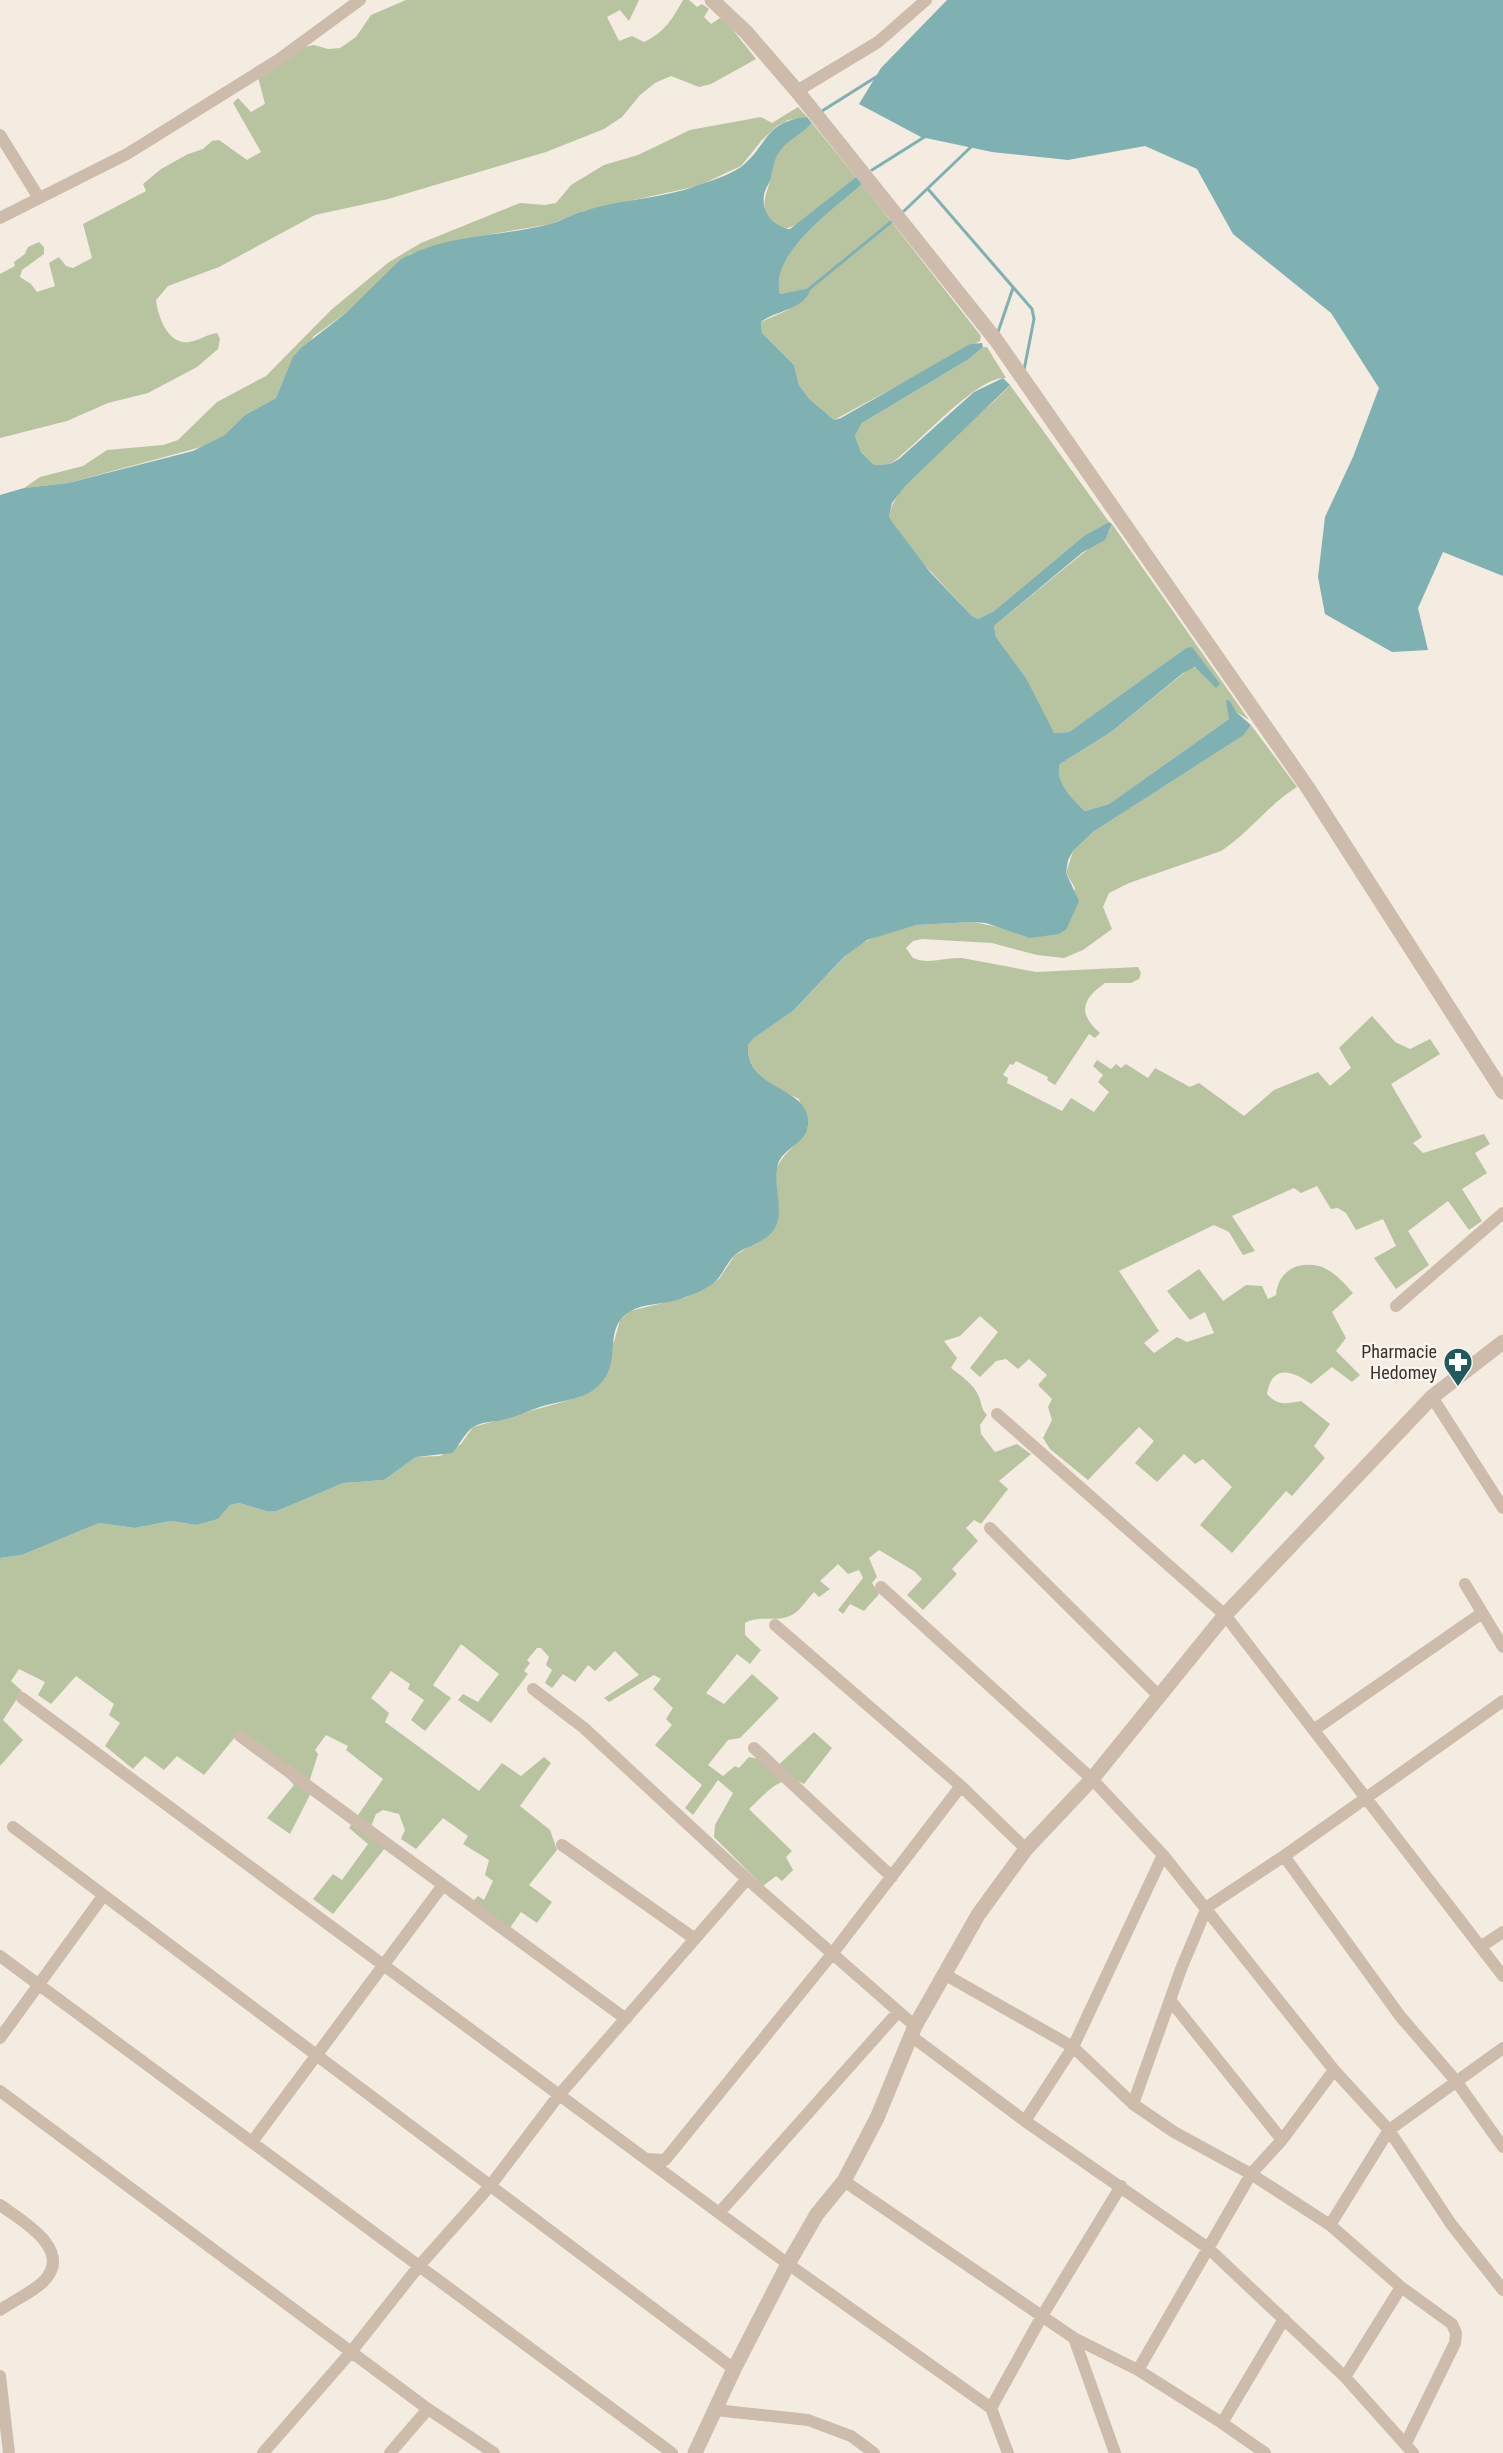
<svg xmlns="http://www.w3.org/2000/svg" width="1503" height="2453" font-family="'Roboto Condensed',sans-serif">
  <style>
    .green { fill: #b8c4a0 }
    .water { fill: #7fb0b2 }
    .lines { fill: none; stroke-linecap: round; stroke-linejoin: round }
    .stream { stroke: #7fb0b2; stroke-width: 3 }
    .minor { stroke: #cdbbac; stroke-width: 12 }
    .tertiary { stroke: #cdbbac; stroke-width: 15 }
    .labels { text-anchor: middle; stroke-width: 5; stroke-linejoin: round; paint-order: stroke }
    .poi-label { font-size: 18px; fill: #3b302b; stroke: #fbf5ee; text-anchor: end }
  </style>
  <rect width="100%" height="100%" fill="#f4ebe1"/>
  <path class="green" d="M406 0H639L629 21 620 10 607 17 619 41 632 36 644 42C663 34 674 17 683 0H689L697 7 702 4 709 9 704 17 711 24 720 18 729 25 756 59 711 84 699 87 671 76 655 83 640 95 622 117 604 129 546 152 388 199 315 215 219 267 168 286 156 300C158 317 168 345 189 342 199 341 207 334 217 333L220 339 218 349 197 367 148 393 108 403 67 421 0 438V274L15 266 14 262 25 254 28 247 39 242 44 247V254L22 270 20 277 31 284 37 292 55 286 49 263 59 257 66 266 73 268 92 258 83 224 146 191 143 184 161 169 188 154 203 149 212 141 219 140 247 160 261 152 233 103 238 98 251 112 265 104 257 73 289 50 314 45 328 49 340 48 356 37 371 15Z
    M798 107 807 117 788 120 777 126 762 140 741 166 698 186 583 211 551 224 475 237 410 254 346 313 314 336 283 381 276 398 245 415 226 435 205 446 68 483 24 488 40 477 83 466 107 450 163 445 178 440 217 402 266 376 331 310 389 262 421 243 520 203 545 205 556 203 571 185 604 165 638 155 690 130 761 117 772 123Z
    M812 123 856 177 797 224C789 229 783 230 776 224 757 208 766 197 771 177 773 168 774 159 780 151 789 139 803 134 812 123Z
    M862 184 981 336 980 341 834 420 809 400 799 385 794 365 762 333 761 322 788 310 810 289 780 294C769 253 836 208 862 184Z
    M983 347H987L1006 378C977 375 917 446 890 464L874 465 861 452 855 436 862 423 969 359Z
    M1010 385 1109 522 1085 535 994 611 978 619 972 616 920 560 889 518C892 479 983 416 1010 385Z
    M1112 524 1249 720 1236 712 1230 715 1229 719 1109 804 1085 811C1073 800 1054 781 1060 764L1111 732 1190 668H1198L1210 682 1186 648 1069 732 1054 733 1049 727 1026 678 996 637 994 626 1109 532Z
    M1251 725 1297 787C1269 804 1249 833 1221 851L1129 883 1109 893 1103 907 1112 929 1083 950 1064 958 1037 955 992 943 922 939 913 941 906 948 913 958C929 965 944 957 962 958L1036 972 1138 967 1141 973 1139 979 1131 983H1105C1081 1000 1078 1014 1100 1033L1095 1038 1089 1034 1055 1085 1047 1080 1048 1077 1016 1061 1013 1065 1010 1064 1003 1075 1008 1078 1007 1083 1062 1111 1071 1098 1094 1112 1109 1092 1098 1082 1103 1075 1093 1066 1097 1060 1111 1069 1116 1064 1121 1068 1126 1064 1148 1078 1155 1068 1190 1087 1199 1083 1244 1116 1274 1090 1318 1072 1330 1086 1351 1068 1339 1048 1372 1016 1395 1042 1410 1049 1430 1039 1440 1054 1391 1084 1422 1137 1413 1143 1423 1153 1484 1134 1490 1144 1475 1153 1487 1173 1462 1189 1482 1221 1469 1230 1448 1201 1408 1231 1429 1265 1396 1289 1374 1258 1396 1246 1383 1219 1356 1230 1346 1213 1338 1208 1331 1209 1317 1186 1301 1193 1294 1188 1232 1216 1255 1251 1243 1255 1229 1232 1214 1225 1119 1271 1159 1331 1144 1343 1154 1353 1177 1337 1187 1342 1214 1333 1205 1312 1190 1320 1167 1291 1199 1269 1223 1301 1246 1285 1262 1286 1268 1299 1276 1295C1278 1272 1296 1261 1319 1266 1333 1270 1344 1283 1353 1293L1332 1312 1346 1338 1336 1351 1360 1375 1352 1382 1332 1367 1311 1384C1293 1371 1272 1363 1267 1394 1278 1406 1286 1404 1301 1401L1330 1424 1314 1446 1325 1458 1292 1496 1286 1491 1232 1553 1200 1525 1232 1487 1203 1459 1195 1464 1184 1454 1157 1482 1135 1463 1154 1441 1139 1427 1088 1480 1050 1449 1043 1438 1052 1420 1048 1407 1052 1399 1038 1385 1047 1375 1029 1359 1018 1369 1006 1359 996 1361 980 1377 970 1368 998 1332 980 1316 960 1336 944 1341 957 1358 951 1368C961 1376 974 1384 979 1397 982 1404 981 1409 987 1415L980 1425 981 1434 995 1452 1017 1444 1031 1454 999 1481 1008 1489 981 1524 974 1520 966 1528 978 1541 952 1569 957 1574 923 1610 907 1595 922 1579 914 1571 879 1550 869 1558 877 1577 872 1583 879 1594 864 1611 850 1604 843 1614 838 1610 863 1578 859 1570 848 1574 838 1564 820 1581 830 1589 819 1597 814 1592C808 1598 802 1608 795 1613 780 1624 760 1614 745 1623V1635L761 1650 750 1664 737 1654 706 1693 724 1704 752 1674 779 1698 740 1738 728 1740 708 1765 723 1776 735 1766 739 1768 749 1757 759 1759 773 1770 814 1732 832 1748 804 1784C782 1770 764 1796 749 1809L792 1851 786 1857 793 1870 782 1881 776 1876 763 1886 714 1837 715 1825 733 1793 718 1780 693 1815 685 1808 702 1785 655 1745 672 1725 666 1719 673 1708 653 1689 661 1679 654 1675 609 1702 604 1698 639 1675 615 1651 595 1671 588 1665 575 1682 563 1674 552 1688 545 1683 552 1670 546 1665 549 1657 541 1648H537L527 1660 530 1663 524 1671 528 1674 491 1723 458 1700 463 1694 478 1702 499 1674 461 1644 433 1685 451 1698 425 1731 411 1720 424 1700 408 1689 410 1684 391 1671 371 1698 389 1713 385 1722 479 1791 502 1763 521 1776 544 1757 551 1763 520 1806 550 1830 557 1850 529 1885 552 1902 537 1923 521 1912 505 1935 449 1897 454 1889 473 1901 478 1896 484 1900 493 1881 485 1875 489 1860 463 1844 468 1836 443 1818 416 1849 401 1839 405 1830 399 1814 383 1810 376 1814 368 1834 385 1848 333 1914 313 1899 333 1874 342 1880 368 1844 349 1828 383 1779 346 1750 348 1746 326 1735 315 1750 318 1754 307 1789 311 1793 290 1834 267 1818 294 1785 246 1734 240 1731 204 1775 177 1756 164 1770 145 1756 133 1769 105 1746 120 1723 109 1715 114 1704 76 1676 51 1704 38 1695 45 1682 19 1669 11 1681 22 1691 3 1720 23 1740 0 1766V1558L22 1555 99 1523 135 1528 171 1521 197 1525 218 1519 230 1505 239 1503 266 1511H277L343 1483 384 1480 416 1457 440 1456 461 1444 473 1427 580 1397 614 1342 620 1320 630 1311 687 1297 719 1279 735 1255 744 1250 777 1201C767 1159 789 1157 808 1128L799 1099C775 1087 747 1076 748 1045L754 1038 793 1011 855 946 887 932 916 925 973 922 1003 928 1059 934 1066 930 1075 888 1066 873 1073 851 1093 832 1244 735Z"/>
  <path class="water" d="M947 0H1503V576L1443 552 1418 608 1428 650 1392 652 1325 614 1318 577 1325 517 1353 457 1379 388 1331 313 1233 234 1197 169 1145 146 1068 160 992 152 921 137 859 104 881 68Z
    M807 117 812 123C803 134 789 139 780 151 774 160 773 168 771 178 769 184 765 189 764 195 761 212 774 227 790 229L856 177 862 184C836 208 769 253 780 294L811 288C805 310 776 310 761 322L762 333 794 365 799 385 809 399 834 420 841 418 970 344 982 343 983 347 969 359 862 423 855 436 861 452 874 465 890 464 899 459 974 392 1003 378 1010 385 906 485 892 503 889 517 893 523 930 572 972 616 978 619 994 611 1085 535 1109 522 1112 524 1105 540 1083 552 994 626 996 637 1026 678 1054 733 1069 732 1186 648 1192 647 1220 684 1216 688 1195 667 1183 673 1111 732 1060 764C1054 781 1073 800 1085 811L1109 804 1229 719 1226 700 1230 701 1236 712 1251 725 1244 735 1093 832 1073 851 1068 860 1066 873 1079 901 1066 930 1059 934 1030 938 986 923 973 922 916 925 867 940 845 956 793 1011 754 1038 748 1045C746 1093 811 1084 808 1125 807 1143 783 1148 778 1164 772 1185 784 1207 776 1226 767 1243 750 1244 736 1254 729 1260 725 1269 720 1276 712 1288 690 1296 677 1300 658 1306 637 1302 622 1318 604 1338 624 1369 592 1391 576 1401 557 1401 540 1407 528 1411 518 1416 506 1419 496 1422 484 1421 475 1426 465 1431 460 1445 452 1453L416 1457 384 1480 343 1483 277 1511H266L239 1503 230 1505 218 1519 197 1525 171 1521 135 1528 99 1523 22 1555 0 1558V495L24 488 68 483 193 451 225 435 245 415 276 398 293 357 301 348 346 313 400 260C444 234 501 237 550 224 562 221 572 214 584 211 621 199 662 199 699 185 713 180 729 175 741 167 768 146 764 121 807 117Z"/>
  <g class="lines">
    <path class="stream" d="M822 111 876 77
      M872 170 926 136
      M928 189 1032 309 1034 319 1024 370
      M904 211 972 146
      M809 289 891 222
      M998 332 1013 288"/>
    <path class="minor" d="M797 91 878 42 926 0
      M0 135 39 198
      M0 218 127 154 278 60 360 0
      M1396 1306 1503 1213
      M1432 1397 1503 1508
      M997 1414 1225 1615 1503 1976
      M990 1528 1160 1697
      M1465 1584 1503 1647
      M881 1587 1092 1779 1163 1855 1334 2070 1389 2130 1451 2224 1503 2290
      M775 1625 961 1786 1026 1849
      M533 1689 584 1728 747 1879 915 2026
      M22 1698 788 2264 991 2408 1008 2453
      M1315 1729 1482 1613
      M240 1736 626 2019
      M754 1748 892 1877
      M13 1827 734 2369
      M562 1845 695 1939
      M1284 1856 1400 2016 1456 2081 1503 2147
      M1482 1946 1503 1932
      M0 1956 672 2453
      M944 1974 1073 2047 1133 2104 1174 2132 1251 2174 1330 2225 1401 2287 1452 2324 1456 2333 1455 2343 1406 2443
      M1170 2000 1282 2140
      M911 2036 1025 2121 1208 2248 1345 2377 1413 2453
      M0 2038 103 1896
      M0 2091 428 2409 494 2453
      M1133 2104 1181 1969 1207 1907 1284 1856 1503 1701
      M1025 2121 1073 2047 1163 1855
      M252 2142 443 1885
      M646 2159 665 2160 832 1954 961 1786
      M844 2181 1074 2338 1138 2370 1222 2423 1265 2453
      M0 2205C21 2220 75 2250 43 2282 31 2293 13 2301 0 2310
      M719 2213 898 2012
      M1330 2225 1389 2130 1503 2048
      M1074 2338 1115 2453
      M1138 2370 1251 2174 1282 2140 1334 2070
      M0 2376 9 2453
      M1345 2377 1401 2287
      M991 2408 1042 2316 1121 2186
      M715 2410 808 2420 851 2436 874 2453
      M1222 2423 1284 2319
      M263 2453 351 2352 419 2266 490 2186 559 2095 747 1879
      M390 2453 428 2409"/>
    <path class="tertiary" d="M712 0 746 32 797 91 996 340 1308 788 1503 1092
      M695 2453 734 2369 788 2264 817 2214 844 2181 877 2118 915 2026 978 1915 1026 1849 1092 1779 1225 1615 1432 1397 1503 1342"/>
  </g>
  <defs>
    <g id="pharmacy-pin" transform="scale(1.5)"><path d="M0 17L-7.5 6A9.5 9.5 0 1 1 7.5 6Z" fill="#1f5a5e" stroke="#fbf5ee"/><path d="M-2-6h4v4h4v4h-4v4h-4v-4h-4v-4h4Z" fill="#fff"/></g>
  </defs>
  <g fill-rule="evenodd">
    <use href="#pharmacy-pin" x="1458" y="1362"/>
  </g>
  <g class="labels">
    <g class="poi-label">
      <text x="1437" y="1358">Pharmacie<tspan x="1437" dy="21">Hedomey</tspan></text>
    </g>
  </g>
</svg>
